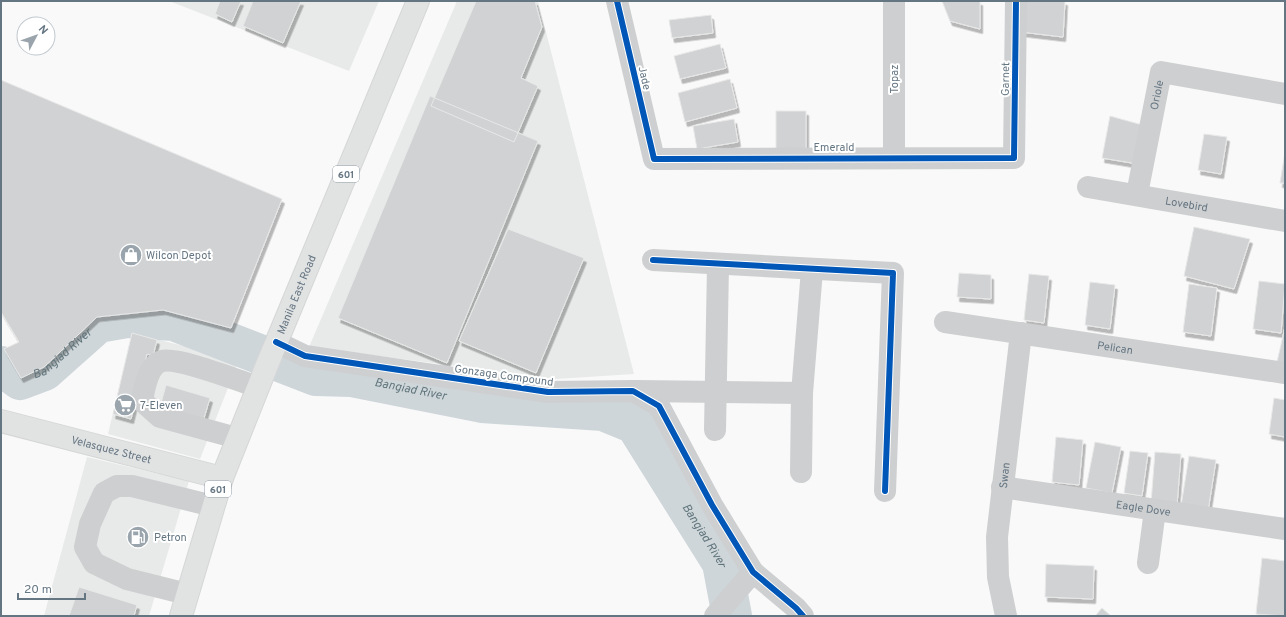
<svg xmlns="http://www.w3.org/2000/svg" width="1286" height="617" font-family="Overpass,sans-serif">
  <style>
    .built { fill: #e8e9e9 }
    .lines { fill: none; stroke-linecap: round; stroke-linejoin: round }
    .river { stroke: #ced6d9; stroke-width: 40 }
    .building { fill: #d0d2d3; stroke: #e8e8e8; filter: url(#shadow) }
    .major-casing { stroke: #d5d6d7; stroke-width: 24 }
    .minor { stroke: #cecfd0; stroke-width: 22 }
    .major { stroke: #e1e2e2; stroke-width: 22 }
    .cycleway-casing { stroke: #fff; stroke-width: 8 }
    .cycleway { stroke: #0057b8; stroke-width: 6 }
    .labels { text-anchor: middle; stroke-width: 4; stroke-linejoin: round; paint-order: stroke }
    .shield { fill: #fff; stroke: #939fa8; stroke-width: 1 }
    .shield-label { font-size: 10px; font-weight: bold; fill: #657683 }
    .street-label { font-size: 11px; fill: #657683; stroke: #fff }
    .poi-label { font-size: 11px; fill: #657683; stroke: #fff; text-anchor: start }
    .water-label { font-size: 12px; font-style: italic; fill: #60757c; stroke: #fff }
  </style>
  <defs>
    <filter id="shadow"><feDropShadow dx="2.5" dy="4.5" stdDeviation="0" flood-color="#0004"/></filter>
  </defs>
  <rect width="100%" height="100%" fill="#f9f9f9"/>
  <path class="built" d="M169 1H379L349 71Z
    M457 1H538L634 374 556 379 309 347Z
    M132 333 239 360 200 459 108 434Z
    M87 457 189 481 149 616H44Z"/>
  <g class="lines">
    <path class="river" id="s1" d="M1 366 20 380 44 371 98 323 127 318 174 321 316 376 351 377 482 403 603 411 635 424 722 563 732 616"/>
  </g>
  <path class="building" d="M220 1H241L232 22 215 14Z
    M253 1H301L283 43 243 26Z
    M476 1H535L542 27 521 78 538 86 514 142 431 106Z
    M942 1H980V29L950 21Z
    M1022 1H1065L1063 37 1021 32Z
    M711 15 713 33 672 38 669 20Z
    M720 44 726 68 680 79 674 56Z
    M730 79 737 108 685 122 678 93Z
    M1 80 282 199 231 328 163 310 97 317 44 367 21 378 4 349 19 342 1 312Z
    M430 96 538 141 447 363 338 318Z
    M776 111H806V150H776Z
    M1110 116 1146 126 1138 164 1102 158Z
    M734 119 738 142 697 149 693 126Z
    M1204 134 1227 137 1221 174 1198 170Z
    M1285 152V183H1280Z
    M1194 227 1250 239 1234 289 1184 276Z
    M508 229 584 258 536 373 459 341Z
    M959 273 991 275V299L957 297Z
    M1029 274 1049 276 1044 323 1024 320Z
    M1259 281 1285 284 1281 333 1253 329Z
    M1090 282 1115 285 1110 329 1085 325Z
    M1189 284 1217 288 1211 336 1183 332Z
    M1285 327V364L1277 362Z
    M132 333 157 340 153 356 147 354 131 419 113 414Z
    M166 385 210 398 202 425 158 414Z
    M1274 398 1285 400V437L1269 434Z
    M1056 437 1083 440 1079 485 1052 482Z
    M1095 442 1121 447 1112 493 1086 488Z
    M1130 451 1148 453 1142 496 1124 493Z
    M1155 452 1181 454 1177 505 1151 503Z
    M1189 456 1216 460 1208 511 1181 506Z
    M1262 558 1285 561V616L1256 614Z
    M1046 564 1094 566 1093 599 1045 597Z
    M79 587 137 605 134 616H69Z
    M1102 608 1111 616H1095Z"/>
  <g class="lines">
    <g class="major-casing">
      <g id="major">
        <path id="s7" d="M1 421 222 478"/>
        <path id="s8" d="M181 616 222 478 267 365 418 1"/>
      </g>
    </g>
    <g class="minor">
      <path d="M617 1 654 159 1014 158 1016 1"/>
      <path d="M894 157V1"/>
      <path id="s2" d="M1088 187 1285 221"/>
      <path id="s3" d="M1137 194 1161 72 1285 94"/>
      <path d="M653 260 893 273 885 491"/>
      <path id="s4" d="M945 322 1285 373"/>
      <path d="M276 342 305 356 548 392 633 391 659 406 712 505 753 572 796 608 803 616"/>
      <path d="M636 391 802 393"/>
      <path d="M715 430 718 265"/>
      <path d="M237 438 160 417 142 401C144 389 148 365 162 361 179 357 239 381 258 387"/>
      <path d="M801 472 802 393 812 270"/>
      <path id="s5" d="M1002 487 1285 529"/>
      <path d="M1148 563 1155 510"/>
      <path d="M187 594 127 579 94 563 85 547 90 524 104 493 117 486H132L213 506"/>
      <path d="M715 616 753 572"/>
      <path id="s6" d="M1006 616 998 577 997 537 1021 333"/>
    </g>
    <use href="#major" class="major"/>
    <g class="cycleway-casing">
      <path id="cycleway" d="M617 1 654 159 1014 158 1016 1
        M653 260 893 273 885 491
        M276 342 305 356 548 392 633 391 659 406 712 505 753 572 796 608 803 616"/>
    </g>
    <use href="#cycleway" class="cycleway"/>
  </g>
  <defs>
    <g id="shop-disc" transform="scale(1.15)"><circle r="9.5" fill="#99a4ac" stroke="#fff"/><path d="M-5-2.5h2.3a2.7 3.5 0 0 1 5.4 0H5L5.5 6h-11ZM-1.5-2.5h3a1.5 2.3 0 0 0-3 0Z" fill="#fff"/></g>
    <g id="supermarket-disc" transform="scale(1.15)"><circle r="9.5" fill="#99a4ac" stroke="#fff"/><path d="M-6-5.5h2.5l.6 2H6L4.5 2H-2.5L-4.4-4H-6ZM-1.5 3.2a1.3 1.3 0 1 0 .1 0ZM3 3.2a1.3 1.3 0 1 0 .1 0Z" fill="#fff"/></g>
    <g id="fuel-disc" transform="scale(1.15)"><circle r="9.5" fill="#99a4ac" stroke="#fff"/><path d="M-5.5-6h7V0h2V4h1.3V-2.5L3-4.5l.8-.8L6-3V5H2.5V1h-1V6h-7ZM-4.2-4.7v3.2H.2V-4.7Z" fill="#fff"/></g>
  </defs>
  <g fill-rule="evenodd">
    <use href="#shop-disc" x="131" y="255"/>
    <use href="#supermarket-disc" x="125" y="405"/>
    <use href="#fuel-disc" x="138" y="537"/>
  </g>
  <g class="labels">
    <g class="shield">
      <rect x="333" y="166" width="26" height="16" rx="3"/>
      <rect x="205" y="481" width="26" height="16" rx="3"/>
    </g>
    <g class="shield-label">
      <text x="346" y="178">601</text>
      <text x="218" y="493">601</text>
    </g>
    <g class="street-label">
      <text transform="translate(645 78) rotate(77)" y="4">Jade</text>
      <text transform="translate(894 79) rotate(-90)" y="4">Topaz</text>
      <text transform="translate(1005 79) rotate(-89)" y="4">Garnet</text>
      <text dy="4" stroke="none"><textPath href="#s3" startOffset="101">Oriole</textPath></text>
      <text x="834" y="151">Emerald</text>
      <text dy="4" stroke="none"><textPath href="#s2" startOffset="100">Lovebird</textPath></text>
      <text dy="4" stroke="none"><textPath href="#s8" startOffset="342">Manila East Road</textPath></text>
      <text dy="4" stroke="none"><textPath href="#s4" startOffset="172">Pelican</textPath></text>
      <text transform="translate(504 375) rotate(8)" y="4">Gonzaga Compound</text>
      <text dy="4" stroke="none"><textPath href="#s7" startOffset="114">Velasquez Street</textPath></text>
      <text dy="4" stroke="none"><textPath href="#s6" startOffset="142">Swan</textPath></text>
      <text dy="4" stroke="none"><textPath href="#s5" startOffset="143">Eagle Dove</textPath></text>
    </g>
    <g class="poi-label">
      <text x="146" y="259">Wilcon Depot</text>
      <text x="140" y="409">7-Eleven</text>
      <text x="154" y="541">Petron</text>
    </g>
    <g class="water-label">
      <text dy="4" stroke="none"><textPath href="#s1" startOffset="74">Bangiad River</textPath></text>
      <text dy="4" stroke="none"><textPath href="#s1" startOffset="446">Bangiad River</textPath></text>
      <text dy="4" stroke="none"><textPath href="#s1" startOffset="806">Bangiad River</textPath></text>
    </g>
  </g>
  <rect width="1286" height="617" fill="none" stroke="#657683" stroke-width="4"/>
  <g transform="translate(36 36) rotate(49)"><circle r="19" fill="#ffffff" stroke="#c1c8cd"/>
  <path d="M0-3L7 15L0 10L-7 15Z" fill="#99a4ac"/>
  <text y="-6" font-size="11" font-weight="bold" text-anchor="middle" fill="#657683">N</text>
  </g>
  <path d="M18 593v6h67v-6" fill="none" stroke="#657683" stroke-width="2"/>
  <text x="24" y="593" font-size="12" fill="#657683" stroke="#ffffff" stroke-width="3" paint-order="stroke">20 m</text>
</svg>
